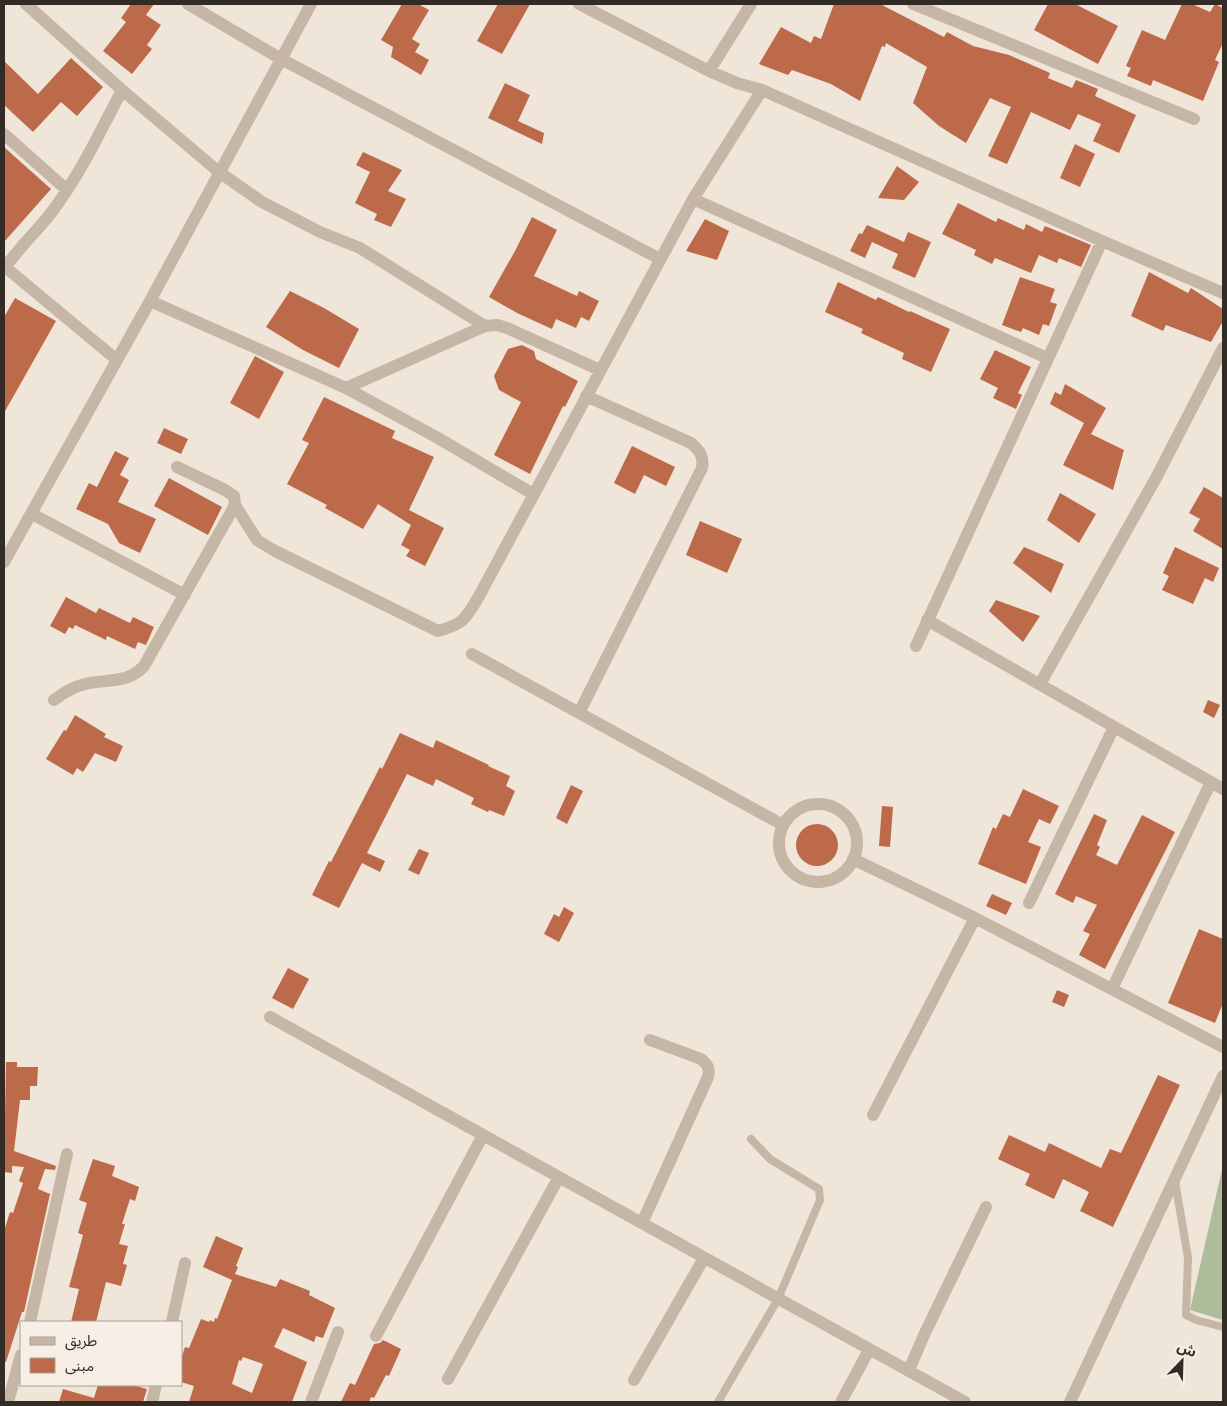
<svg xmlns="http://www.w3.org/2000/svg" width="1227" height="1406" font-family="Montserrat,'Noto Sans Arabic',sans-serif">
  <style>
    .green { fill: #afbc9a }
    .building { fill: #bc6a4a; fill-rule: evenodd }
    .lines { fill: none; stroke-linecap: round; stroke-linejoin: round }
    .service { stroke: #c5b6a6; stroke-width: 8 }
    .minor { stroke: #c5b6a6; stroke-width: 12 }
    .tertiary { stroke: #c5b6a6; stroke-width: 12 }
  </style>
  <rect width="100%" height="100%" fill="#efe5d9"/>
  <path class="green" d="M1223 1165V1320L1190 1310Z"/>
  <path class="building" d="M131 4H154L146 15 161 25 147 45 152 49 132 74 103 51 126 22 121 18Z
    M402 4H418L429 10 412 39 420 44 415 52 429 60 421 75 391 57 393 47 381 40Z
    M498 4H530L502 54 477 41Z
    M834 4H880L944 37 947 32 973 46 1009 55 1050 73 1048 78 1072 88 1076 80 1091 86 1098 89 1095 96 1136 115 1119 153 1093 141 1101 124 1078 114 1070 130 1031 112 1007 164 988 156 1011 107 990 98 966 143 939 126 913 103 927 67 886 43 885 47 882 46 860 101 831 84 792 70 788 75 759 64 781 27 811 43 814 36 821 39Z
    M1048 4H1075L1118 26 1098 64 1034 30Z
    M1182 4H1192L1210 12 1215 4 1223 8V43L1215 60 1219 62 1203 101 1153 80 1151 86 1127 76 1131 68 1126 66 1142 30 1165 40Z
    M71 58 103 87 77 116 61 102 33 132 4 105V61L38 94Z
    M505 83 530 95 518 121 544 133 542 144 488 118Z
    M1075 144 1095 154 1080 187 1060 178Z
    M4 147 51 189 4 242Z
    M363 152 402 170 388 191 406 199 391 227 374 220 377 214 355 203 370 172 356 165Z
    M897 166 919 182 904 200 878 198Z
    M958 203 996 222 998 218 1024 230 1026 224 1042 232 1045 226 1091 245 1081 267 1059 258 1057 263 1039 255 1031 273 995 258 992 264 974 255 976 250 942 234Z
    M532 217 557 230 534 276 577 296 579 291 599 301 589 321 581 317 576 328 556 319 552 329 517 313 489 297 515 251Z
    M705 219 729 231 717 260 686 251Z
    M867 225 904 242 908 232 931 242 915 278 892 268 898 254 872 242 865 258 850 251 859 233 862 234Z
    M1149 272 1188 293 1191 288 1194 290 1223 309V321L1211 342 1166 325 1163 331 1131 316Z
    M1020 277 1055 289 1050 302 1057 304 1049 326 1043 324 1039 335 1023 328 1021 332 1002 325Z
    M838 282 876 300 878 297 909 312 910 311 950 329 931 372 902 359 904 353 861 333 863 329 825 312Z
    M290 291 324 308 359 329 339 368 303 350 266 327Z
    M15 298 56 321 4 413V317Z
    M522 345 534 351 536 359 578 381 565 407 563 406 530 474 494 455 521 402 499 390 494 376 508 349Z
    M995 350 1031 367 1018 393 1022 395 1016 409 993 398 998 388 980 379Z
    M255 356 284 372 259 419 230 403Z
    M1065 384 1106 408 1091 434 1124 450 1113 490 1063 465 1084 423 1050 404 1055 392 1061 395Z
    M324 397 395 431 392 438 434 457 409 510 444 528 425 566 406 556 410 550 401 545 411 525 378 504 363 529 325 508 327 505 287 484 309 443 302 440Z
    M164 428 188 439 181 454 157 443Z
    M632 446 675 467 666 486 644 475 635 494 614 483Z
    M115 451 129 458 120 475 129 480 118 502 156 519 140 553 119 543 108 524 76 509 89 483 97 487Z
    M169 478 222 507 208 535 154 506Z
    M1204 487 1223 498V549L1193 531 1200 519 1189 513Z
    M1060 493 1096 514 1079 543 1047 520Z
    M700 521 742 539 727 573 686 555Z
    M1024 547 1064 564 1051 593 1013 563Z
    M1175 547 1219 568 1213 582 1205 578 1193 604 1162 590 1169 576 1163 573Z
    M66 597 96 613 99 608 130 623 133 617 154 627 146 645 138 642 135 649 107 636 106 640 75 625 73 629 69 627 65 634 50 626Z
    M996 600 1040 616 1023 642 989 611Z
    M1208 700 1220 705 1214 718 1203 712Z
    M75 715 106 734 104 737 123 746 116 762 95 753 83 772 77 768 73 775 46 759 64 730 66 731Z
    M400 733 433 748 436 740 489 765 488 766 510 776 506 786 515 791 504 816 489 810 488 812 471 804 474 798 436 779 433 786 407 774 367 853 385 861 380 872 362 863 339 908 312 895 329 861 331 862 380 767 382 769Z
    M571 785 583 791 567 824 556 818Z
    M1023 789 1059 806 1050 824 1039 819 1028 842 1041 847 1026 884 978 864 993 827 996 829 1003 814 1010 817Z
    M882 806 893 807 890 847 879 846Z
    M1094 814 1107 820 1097 845 1100 847 1096 855 1117 865 1142 815 1175 832 1105 969 1079 955 1090 934 1083 931 1097 905 1076 896 1073 903 1055 894Z
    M796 845a21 21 0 1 1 42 0a21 21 0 1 1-42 0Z
    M419 849 429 853 419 875 408 870Z
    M992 894 1012 903 1006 915 986 906Z
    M564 907 574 913 559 942 544 934 554 914 559 917Z
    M1199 929 1223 939V1003L1215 1023 1168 1003Z
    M288 968 309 979 293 1009 272 998Z
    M1057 990 1069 995 1064 1007 1052 1002Z
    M6 1062H17V1067H38L37 1086H30V1100H20L14 1151 56 1166 55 1170 45 1169 38 1189 50 1194 24 1312H22L6 1362H4V1231L10 1212 13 1213 23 1183 19 1181 24 1167 12 1166V1173L4 1172Z
    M1158 1075 1180 1085 1113 1227 1080 1211 1089 1192 1063 1179 1054 1199 1025 1185 1030 1174 998 1159 1009 1135 1045 1152 1049 1143 1101 1168 1110 1149 1121 1153Z
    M93 1159 115 1166 112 1176 139 1187 135 1201 130 1199 122 1224H125L119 1244 128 1246 123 1264 127 1265 121 1286 106 1282 96 1322H71L79 1289 69 1287 83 1235 78 1233 87 1203 79 1200Z
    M216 1236 243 1248 236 1266 238 1267 235 1274 276 1287 280 1279 310 1291 309 1295 335 1308 323 1338 316 1336 314 1342 283 1328 274 1347 307 1362 292 1402H189L194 1386 181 1382V1359L185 1347 189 1348 201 1319 209 1322 210 1320 214 1322 215 1318 217 1319 232 1280 203 1267ZM243 1357 263 1364 252 1393 232 1384 239 1360 241 1361Z
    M383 1340 401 1349 389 1376 386 1375 374 1398 371 1397 369 1402H341L350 1383 355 1385 374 1344 380 1343Z
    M98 1385H132L147 1389 143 1402H59L63 1389 94 1398Z"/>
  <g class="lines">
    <path class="service" d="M1175 1181 1188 1258 1186 1315 1196 1320 1223 1327
      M718 1402 778 1299 820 1200 819 1189 770 1159 751 1139"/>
    <path class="minor" d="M26 4 122 90 219 172 262 202 320 232 360 248 485 326
      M188 4 281 59 660 259
      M579 4 709 71 737 83 762 90 1102 241 1223 293
      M913 4 1194 119
      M709 71 751 4
      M4 134 67 190
      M693 199 1047 358
      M4 266 117 360
      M4 269C18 249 36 232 51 213 80 175 100 132 122 90
      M150 301 346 388 438 438 533 494
      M346 388 485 326 497 325 507 328 600 370
      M235 505 257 540 275 551 438 631C464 624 465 619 478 598L693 199 762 90
      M32 514 185 595
      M4 562 150 301 311 4
      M927 620 1223 789
      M916 646 1102 241
      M472 654 783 825
      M1040 684 1156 478 1223 348
      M54 700C63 693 73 687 85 684 108 678 126 685 144 666L235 505 234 496 225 490 177 467
      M579 713 702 468C704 456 700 451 691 443L586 396
      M779 843a39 39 0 1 1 78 0a39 39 0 1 1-78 0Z
      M853 859 975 918 1223 1047
      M1029 903 1114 727
      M1112 989 1211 782
      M270 1017 965 1402
      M873 1115 975 918
      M642 1223 708 1077C710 1068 708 1065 701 1059L650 1040
      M30 1322 67 1154
      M172 1322 185 1263
      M376 1336 483 1135
      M909 1370 924 1335 986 1207
      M448 1379 559 1177
      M634 1380 704 1258
      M8 1402 21 1355
      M152 1402 156 1385
      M311 1402 338 1332
      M841 1402 869 1350"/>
    <path class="tertiary" d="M1070 1402 1223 1076"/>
  </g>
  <rect width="1227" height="1406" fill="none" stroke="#322b26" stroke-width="10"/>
  <rect x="20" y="1321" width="162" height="65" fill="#f7efe5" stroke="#a8a199"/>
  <rect x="30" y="1337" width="25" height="8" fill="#c5b6a6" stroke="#a8a199"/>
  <text x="65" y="1346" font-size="15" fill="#322b26">طريق</text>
  <rect x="30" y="1358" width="25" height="15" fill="#bc6a4a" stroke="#a8a199"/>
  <text x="65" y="1371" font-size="15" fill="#322b26">مبنى</text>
  <g transform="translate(1182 1361) rotate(23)" stroke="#f7efe5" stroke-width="4" paint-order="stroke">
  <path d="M0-4L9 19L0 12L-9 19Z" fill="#322b26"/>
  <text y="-8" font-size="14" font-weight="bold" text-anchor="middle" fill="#322b26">ش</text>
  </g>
</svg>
